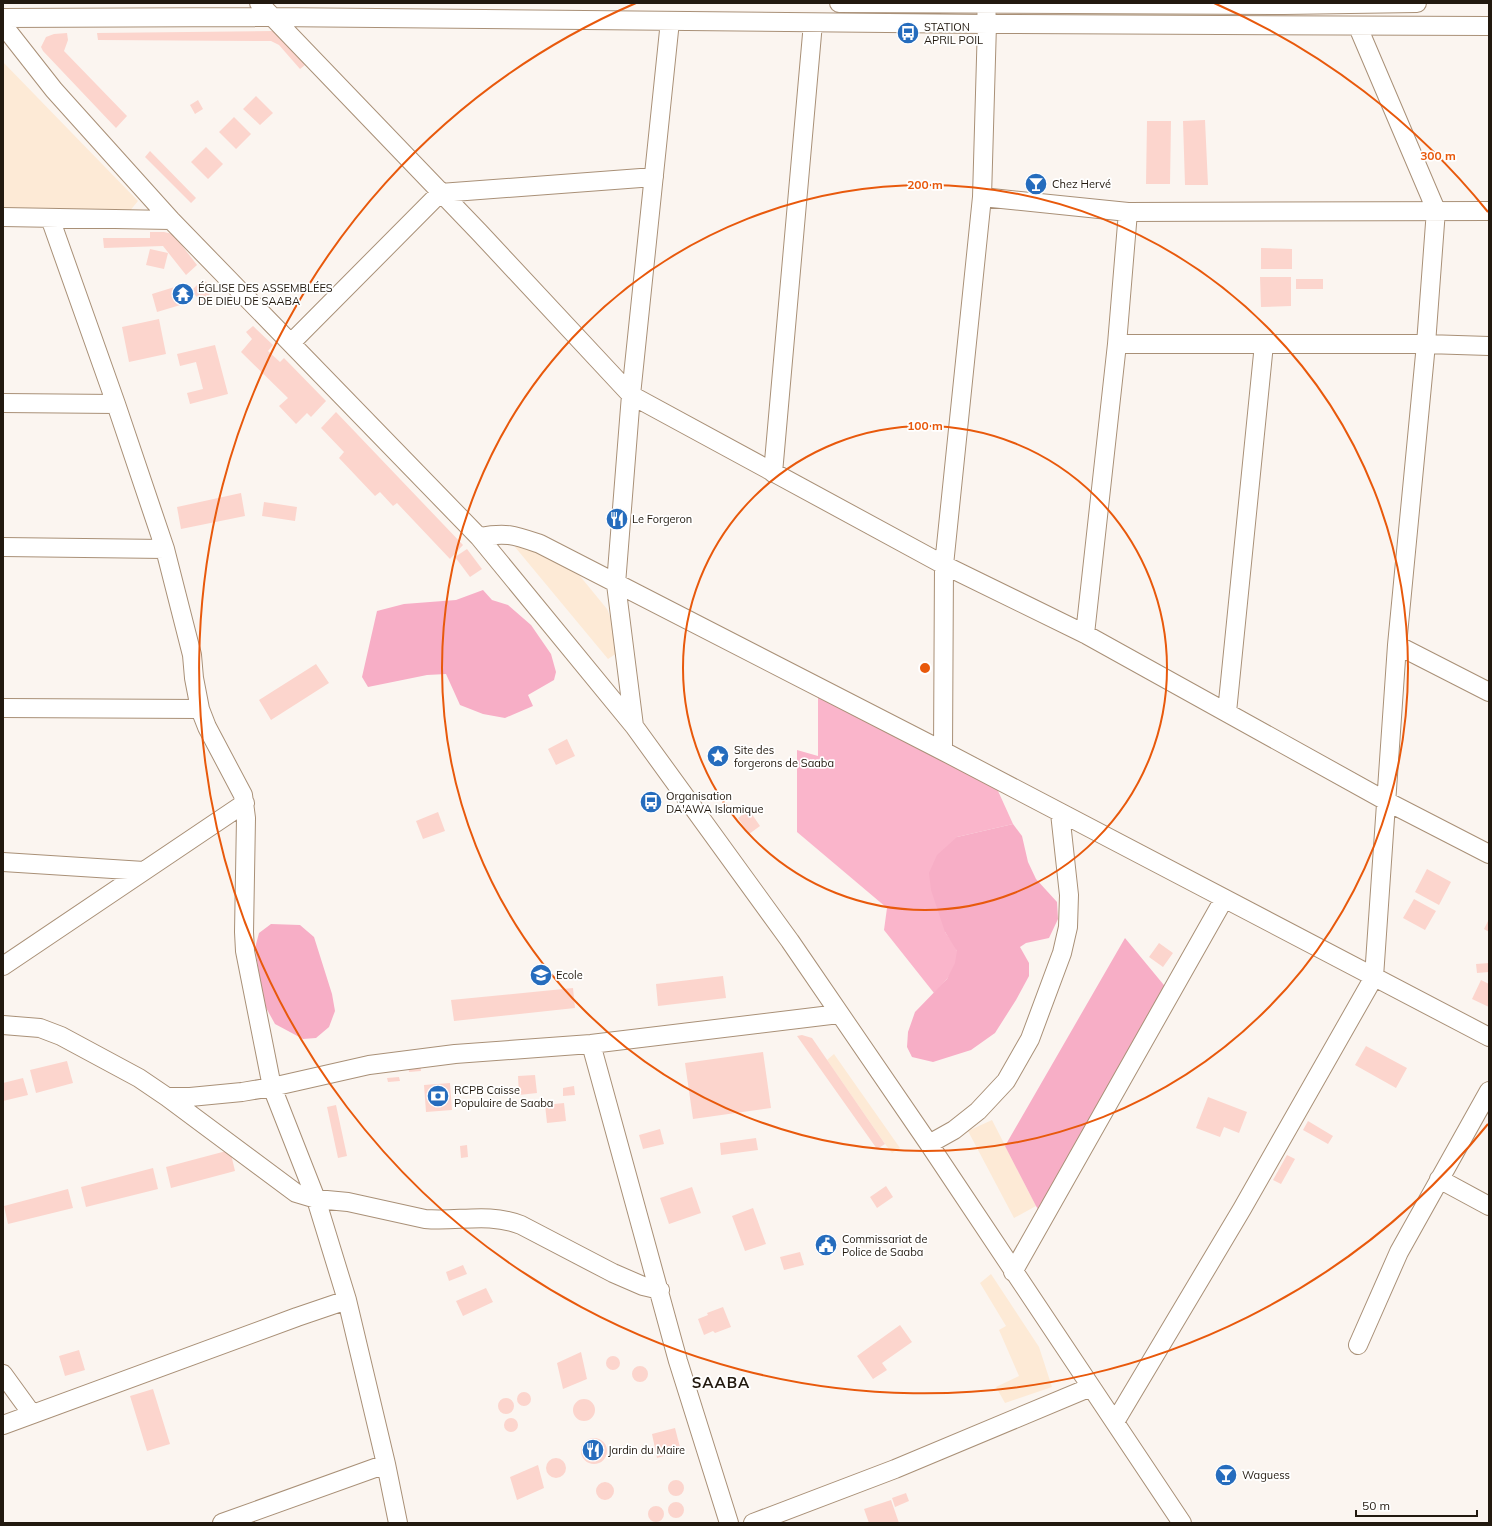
<svg xmlns="http://www.w3.org/2000/svg" width="1492" height="1526" font-family="Mulish,sans-serif">
  <style>
    .built { fill: #fdead6 }
    .green { fill: #fab5cb }
    .forest { fill: #f7aec6 }
    .building { fill: #fcd5cd }
    .lines { fill: none; stroke-linecap: round; stroke-linejoin: round }
    .minor-casing { stroke: #a99077; stroke-width: 20 }
    .minor { stroke: #fff; stroke-width: 18 }
    .ring { fill: none; stroke: #e8590c; stroke-width: 2 }
    .labels { text-anchor: middle; stroke-width: 3.5; stroke-linejoin: round; paint-order: stroke }
    .poi-label { font-size: 11px; fill: #22190f; stroke: #fff; text-anchor: start }
    .district-label { font-size: 15px; font-weight: bold; letter-spacing: 1px; fill: #22190f; stroke: #fff }
    .centre { fill: #e8590c; stroke: #fff; stroke-width: 2 }
    .ring-label { font-size: 12px; text-anchor: middle; font-weight: bold; fill: #e8590c; stroke: #fff; stroke-width: 3.5; stroke-linejoin: round; paint-order: stroke }
  </style>
  <rect width="100%" height="100%" fill="#fbf5f0"/>
  <path class="built" d="M3 62 138 201 124 218 3 215Z
    M522 540 575 570 607 609 623 649 608 659 515 547Z
    M834 1054 900 1148 892 1153 885 1144 827 1060Z
    M992 1120 1036 1206 1014 1218 968 1131Z
    M991 1274 1039 1347 1052 1387 1005 1403 996 1387 1019 1376 999 1330 1006 1326 980 1283Z"/>
  <path class="green" d="M818 690 994 782 1013 824 957 837 945 932C948 937 956 945 957 951 960 967 944 983 934 993L884 930 887 908 797 832V750L818 756Z"/>
  <path class="forest" d="M483 590 492 600 508 605 531 625 551 654 556 672 554 680 528 695 533 706 505 718 483 714 460 705 446 674 427 675 368 687 362 677 377 611 404 604 456 600Z
    M1013 824 1022 836 1028 862 1036 879 1057 902 1058 919 1049 938 1026 943 1020 947 1029 963V976L1016 1000 995 1033 971 1050 933 1062 912 1057 907 1047 908 1032 915 1012 947 979 955 963 957 951 945 932 931 890 929 873 937 855 957 837Z
    M271 924 300 925 314 937 332 994 335 1011 329 1027 316 1038 303 1039 275 1024 264 1004 255 948 259 933Z
    M1125 938 1168 990 1040 1212 1036 1206 1005 1146Z"/>
  <path class="building" d="M273 31 305 65 300 69 279 45 271 41 98 40 97 33Z
    M67 33 68 40 64 51 127 116 116 128 43 51 41 47 46 37 54 34Z
    M256 96 273 113 260 125 243 109Z
    M198 100 203 109 195 114 190 105Z
    M234 117 251 134 236 149 219 132Z
    M1205 120 1208 185H1185L1183 121Z
    M1147 121H1171L1170 184H1146Z
    M206 147 223 164 208 179 191 162Z
    M150 151 196 198 191 203 145 157Z
    M150 232H164L173 234 197 265 186 275 163 246 104 248 103 238H150Z
    M1261 248 1292 249V269H1261Z
    M150 249 168 253 164 269 146 265Z
    M1260 277H1291V306L1261 307Z
    M203 279 214 290 202 302 191 291Z
    M1296 279H1323V289H1296Z
    M181 285 187 303 157 312 152 294Z
    M159 319 166 354 129 362 122 327Z
    M253 326 273 345 268 351 280 362 284 358 326 401 311 417 307 413 296 424 279 406 288 398 241 352 252 339 246 332Z
    M215 345 228 394 190 404 187 393 203 389 196 362 180 366 177 354Z
    M336 412 463 545 450 559 397 503 393 506 380 492 375 496 339 458 344 452 321 428Z
    M241 493 245 516 181 529 177 507Z
    M264 502 297 507 295 521 262 516Z
    M467 549 482 569 470 577 455 557Z
    M316 664 329 683 271 720 259 700Z
    M567 739 575 756 556 765 548 749Z
    M749 810 760 826 749 834 738 818Z
    M438 812 445 831 423 839 416 821Z
    M1427 869 1451 882 1439 905 1415 892Z
    M1414 899 1436 911 1425 930 1403 918Z
    M1489 919V932L1484 929Z
    M1159 943 1173 953 1163 967 1149 957Z
    M1489 963V972L1477 973 1476 964Z
    M723 976 726 998 658 1006 656 984Z
    M1481 980 1489 984V1007L1472 999Z
    M573 988 575 1008 454 1021 451 1000Z
    M802 1035 812 1038 885 1144 877 1149 797 1036Z
    M1366 1046 1407 1068 1396 1088 1355 1065Z
    M763 1052 771 1108 693 1119 685 1063Z
    M67 1061 73 1083 36 1093 30 1070Z
    M420 1063 421 1071 409 1072 408 1064Z
    M535 1075 537 1093 519 1095 518 1076Z
    M399 1077 400 1081 388 1082 387 1078Z
    M23 1078 28 1095 3 1101V1083Z
    M450 1083 452 1110 426 1112 424 1085Z
    M574 1086 575 1095 563 1096V1088Z
    M1208 1097 1247 1112 1239 1133 1224 1127 1220 1137 1196 1128Z
    M564 1103 566 1121 547 1123 545 1105Z
    M336 1105 347 1156 338 1158 327 1107Z
    M1308 1121 1333 1136 1328 1144 1303 1130Z
    M660 1129 664 1144 643 1149 639 1135Z
    M756 1138 758 1150 721 1155 720 1143Z
    M467 1145 468 1157 461 1158 460 1146Z
    M230 1150 235 1171 171 1188 166 1167Z
    M1287 1155 1295 1159 1281 1184 1273 1180Z
    M153 1168 158 1189 86 1207 81 1187Z
    M886 1186 893 1197 877 1208 870 1197Z
    M692 1187 701 1213 669 1224 660 1198Z
    M68 1189 73 1208 8 1224 4 1206Z
    M753 1208 766 1244 745 1251 732 1216Z
    M800 1252 804 1265 784 1270 780 1257Z
    M463 1265 467 1274 449 1281 446 1272Z
    M486 1288 493 1302 463 1316 456 1301Z
    M723 1307 731 1327 715 1333 713 1331 704 1335 698 1319 708 1315 707 1313Z
    M900 1325 912 1342 882 1363 887 1370 873 1379 857 1356Z
    M79 1350 85 1370 65 1376 59 1356Z
    M581 1352 587 1379 563 1389 557 1363Z
    M606 1363a7 7 0 1 1 14 0a7 7 0 1 1-14 0Z
    M632 1374a8 8 0 1 1 16 0a8 8 0 1 1-16 0Z
    M153 1389 170 1444 147 1451 130 1396Z
    M517 1399a7 7 0 1 1 14 0a7 7 0 1 1-14 0Z
    M498 1406a8 8 0 1 1 16 0a8 8 0 1 1-16 0Z
    M573 1410a11 11 0 1 1 22 0a11 11 0 1 1-22 0Z
    M504 1425a7 7 0 1 1 14 0a7 7 0 1 1-14 0Z
    M675 1428 681 1451 657 1458 652 1434Z
    M581 1451a13 13 0 1 1 26 0a13 13 0 1 1-26 0Z
    M546 1468a10 10 0 1 1 20 0a10 10 0 1 1-20 0Z
    M538 1465 544 1488 517 1500 510 1477Z
    M668 1488a8 8 0 1 1 16 0a8 8 0 1 1-16 0Z
    M596 1491a9 9 0 1 1 18 0a9 9 0 1 1-18 0Z
    M906 1493 909 1501 895 1507 892 1498Z
    M891 1500 899 1523H869L864 1509Z
    M668 1510a8 8 0 1 1 16 0a8 8 0 1 1-16 0Z
    M648 1514a8 8 0 1 1 16 0a8 8 0 1 1-16 0Z"/>
  <g class="lines">
    <g class="minor-casing">
      <path id="minor" d="M259 3 479 232 631 395 944 565 1085 634 1386 801 1489 854
        M839 3 1284 5 1417 3
        M3 18 271 17 987 24 1489 26
        M3 25 54 90 171 220 479 537 634 726 790 941 929 1144 1182 1523
        M982 197 1128 212 1489 211
        M3 217 171 220
        M50 218 116 404 165 549 192 655 194 678 200 709 207 727 243 795 246 818 244 932 245 951 272 1087 316 1199 347 1300 386 1464 398 1523
        M291 343 440 193 654 177
        M1117 344H1426L1489 346
        M3 403 116 404
        M773 473 813 23
        M479 537C507 532 514 535 540 544L943 751 1489 1037
        M3 547 165 549
        M1085 634 1117 344 1128 212
        M1397 645 1489 692
        M3 708 200 709
        M1227 712 1264 344
        M634 726 616 584 631 395 670 21
        M943 751 944 565 982 197 987 24 986 3
        M3 862 144 871
        M3 966 245 803
        M3 1025 40 1028 61 1036 139 1078 167 1097H190L242 1092 272 1087 369 1065 455 1054 591 1044 839 1014
        M591 1044 678 1361 729 1523
        M167 1097 296 1193 316 1199 348 1202 425 1219C459 1222 487 1212 521 1225L613 1273 643 1286 660 1290
        M929 1144 954 1130 978 1111 1006 1081 1030 1039 1062 953 1068 927 1069 895 1060 813
        M1439 1179 1489 1206
        M1013 1272 1224 899
        M1358 1345 1399 1252 1489 1091
        M3 1374 32 1414
        M1115 1422 1242 1209 1374 977 1397 645 1426 344 1436 210 1358 27
        M3 1425 297 1317 347 1300
        M222 1523 386 1464
        M753 1523 895 1469 1091 1387"/>
    </g>
    <use href="#minor" class="minor"/>
  </g>
  <g class="ring">
    <circle cx="925" cy="668" r="242"/>
    <circle cx="925" cy="668" r="483"/>
    <path d="M1488 1124A725 725 0 1 1 636 3M1214 3A725 725 0 0 1 1488 212"/>
  </g>
  <defs>
    <g id="bus-disc" transform="scale(1.15)"><circle r="9.5" fill="#256cbd" stroke="#fff"/><path d="M-5-6H5V4H4V6H2V4H-2V6H-4V4H-5ZM-3.5-4V0h7V-4ZM-3.5 1.2v1.5H-2V1.2ZM2 1.2v1.5H3.5V1.2Z" fill="#fff"/></g>
    <g id="bar-disc" transform="scale(1.15)"><circle r="9.5" fill="#256cbd" stroke="#fff"/><path d="M-6-5H6L.8 .8V4.5H3.5V6h-7V4.5H-.8V.8Z" fill="#fff"/></g>
    <g id="temple-disc" transform="scale(1.15)"><circle r="9.5" fill="#256cbd" stroke="#fff"/><path d="M0-6L5-2H3V0L6.5 2.5H4V6H1.5V3h-3V6H-4V2.5H-6.5L-3 0V-2H-5Z" fill="#fff"/></g>
    <g id="restaurant-disc" transform="scale(1.15)"><circle r="9.5" fill="#256cbd" stroke="#fff"/><path d="M-5-6h1v4h1v-4h1v4h1v-4h1v5L-1.5 .5V6h-2V.5L-5-1ZM5-6V6H3V1.5H1.5Q1.5-4 5-6Z" fill="#fff"/></g>
    <g id="sight-disc" transform="scale(1.15)"><circle r="9.5" fill="#256cbd" stroke="#fff"/><path d="M0-6L1.8-2.2L6-1.7L2.9 1.2L3.7 5.4L0 3.3L-3.7 5.4L-2.9 1.2L-6-1.7L-1.8-2.2Z" fill="#fff"/></g>
    <g id="school-disc" transform="scale(1.15)"><circle r="9.5" fill="#256cbd" stroke="#fff"/><path d="M0-5L7-2L0 1L-7-2ZM-4 1L0 2.5L4 1V4Q0 6-4 4Z" fill="#fff"/></g>
    <g id="bank-disc" transform="scale(1.15)"><circle r="9.5" fill="#256cbd" stroke="#fff"/><path d="M-6-4H6V4H-6ZM0-2.3a2.3 2.3 0 1 0 0 4.6a2.3 2.3 0 1 0 0-4.6Z" fill="#fff"/></g>
    <g id="civic-disc" transform="scale(1.15)"><circle r="9.5" fill="#256cbd" stroke="#fff"/><path d="M-.6-6.5H3V-4.5H.6V-3L4-1V1h2V6H-6V1h2V-1L-.6-3ZM-1.2 2.5V6h2.4V2.5Z" fill="#fff"/></g>
  </defs>
  <g fill-rule="evenodd">
    <use href="#bus-disc" x="908" y="33"/>
    <use href="#bar-disc" x="1036" y="184"/>
    <use href="#temple-disc" x="183" y="294"/>
    <use href="#restaurant-disc" x="617" y="519"/>
    <use href="#sight-disc" x="718" y="756"/>
    <use href="#bus-disc" x="651" y="802"/>
    <use href="#school-disc" x="541" y="975"/>
    <use href="#bank-disc" x="438" y="1096"/>
    <use href="#civic-disc" x="826" y="1245"/>
    <use href="#restaurant-disc" x="593" y="1450"/>
    <use href="#bar-disc" x="1226" y="1475"/>
  </g>
  <g class="labels">
    <g class="poi-label">
      <text x="924" y="31">STATION<tspan x="924" dy="13">APRIL POIL</tspan></text>
      <text x="1052" y="188">Chez Hervé</text>
      <text x="198" y="292">ÉGLISE DES ASSEMBLÉES<tspan x="198" dy="13">DE DIEU DE SAABA</tspan></text>
      <text x="632" y="523">Le Forgeron</text>
      <text x="734" y="754">Site des<tspan x="734" dy="13">forgerons de Saaba</tspan></text>
      <text x="666" y="800">Organisation<tspan x="666" dy="13">DA'AWA Islamique</tspan></text>
      <text x="556" y="979">Ecole</text>
      <text x="454" y="1094">RCPB Caisse<tspan x="454" dy="13">Populaire de Saaba</tspan></text>
      <text x="842" y="1243">Commissariat de<tspan x="842" dy="13">Police de Saaba</tspan></text>
      <text x="608" y="1454">Jardin du Maire</text>
      <text x="1242" y="1479">Waguess</text>
    </g>
    <g class="district-label">
      <text x="721" y="1388">SAABA</text>
    </g>
  </g>
  <circle cx="925" cy="668" r="6" class="centre"/>
  <g class="ring-label">
    <text x="1438" y="160">300 m</text>
    <text x="925" y="189">200 m</text>
    <text x="925" y="430">100 m</text>
  </g>
  <rect width="1492" height="1526" fill="none" stroke="#22190f" stroke-width="8"/>
  <path d="M1356 1510v6h121v-6" fill="none" stroke="#22190f" stroke-width="2"/>
  <text x="1362" y="1510" font-size="12" fill="#22190f" stroke="#ffffff" stroke-width="3" paint-order="stroke">50 m</text>
</svg>
